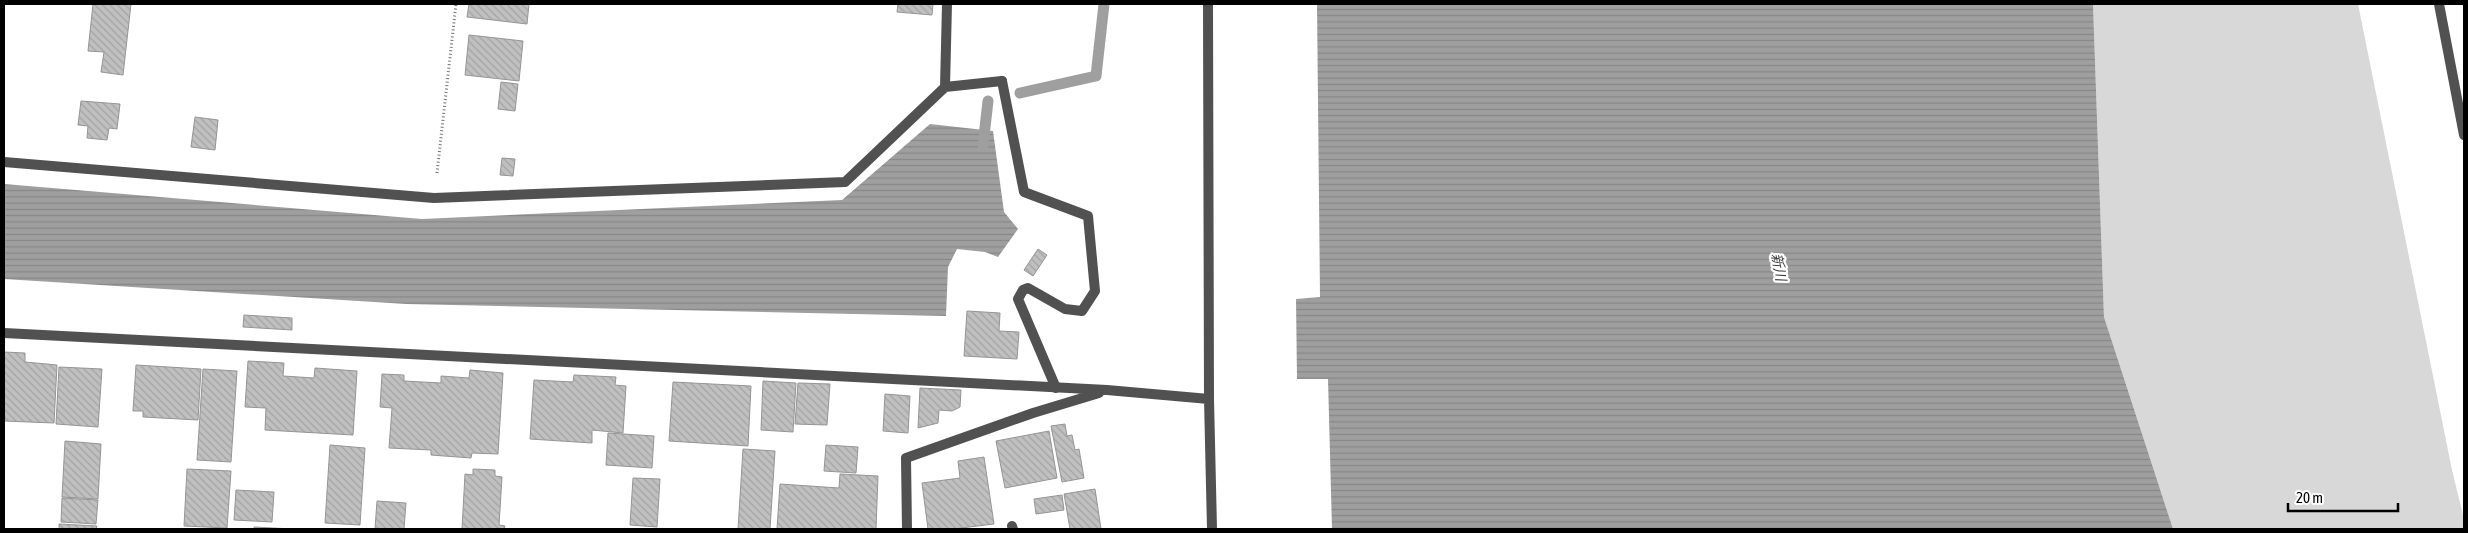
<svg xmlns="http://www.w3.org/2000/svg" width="2468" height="533" font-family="'Asap Condensed','Noto Sans JP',sans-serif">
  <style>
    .grass { fill: #d8d8d8 }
    .water { fill: url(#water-rules) }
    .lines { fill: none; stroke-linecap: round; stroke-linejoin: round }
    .stream { stroke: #9f9f9f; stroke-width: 11 }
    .building { fill: url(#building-back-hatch); stroke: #959595 }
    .path { stroke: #737373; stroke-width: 3; stroke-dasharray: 1 2.5; stroke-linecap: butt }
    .service { stroke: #515151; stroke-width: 10 }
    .minor { stroke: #515151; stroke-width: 10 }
    .labels { text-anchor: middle; stroke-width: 4.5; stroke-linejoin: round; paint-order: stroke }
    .water-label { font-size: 14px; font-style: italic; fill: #404040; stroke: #fff }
  </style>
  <defs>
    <pattern id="water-rules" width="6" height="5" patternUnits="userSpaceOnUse" patternTransform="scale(1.25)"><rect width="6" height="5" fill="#9f9f9f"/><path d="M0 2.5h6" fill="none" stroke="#878787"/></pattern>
    <pattern id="building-back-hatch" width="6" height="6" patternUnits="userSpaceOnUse" patternTransform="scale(1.25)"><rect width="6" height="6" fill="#c0c0c0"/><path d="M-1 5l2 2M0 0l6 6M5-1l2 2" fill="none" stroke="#a3a3a3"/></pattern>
  </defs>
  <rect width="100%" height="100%" fill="#fff"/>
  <path class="grass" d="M2093 4H2358L2452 470 2464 519V529H2173L2104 317Z"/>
  <path class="water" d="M1317 4H2093L2104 317 2173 529H1332L1328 379H1297L1296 299 1320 297Z
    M930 124 993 131 1004 212 1018 229 998 257 985 252 957 249 948 267 946 316 406 304 4 279V184L422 219 842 200Z"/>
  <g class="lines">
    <path class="stream" d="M1020 93 1096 76 1104 4
      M983 145 988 101"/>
  </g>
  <path class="building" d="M93 4H131L123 75 101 72 104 52 88 51Z
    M469 4H529L527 24 467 17Z
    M898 4H933L932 15 897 12Z
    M469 35 523 41 519 81 465 75Z
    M501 82 518 84 515 111 498 109Z
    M81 101 120 104 117 129 109 128 107 140 87 138 88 126 78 125Z
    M195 117 218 120 215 150 191 147Z
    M502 158 515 159 513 176 500 175Z
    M1038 249 1047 255 1033 276 1024 270Z
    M967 311 1000 313 999 331 1019 332 1017 359 964 356Z
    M244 315 292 318V330L243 327Z
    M4 352 25 353V362L57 365 54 423 4 421Z
    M248 361 284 363 283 376 314 378 315 368 357 371 353 435 265 430 266 408 245 407Z
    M136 365 201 369 198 420 143 417V411H133Z
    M59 367 102 369 98 427 56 424Z
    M203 369 237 371 231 462 197 460Z
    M470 370 503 373 498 454 472 453 471 458 431 455V450L389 448 392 408 380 407 382 374 404 375V381L441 383V376L469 378Z
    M574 375 616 377 615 385 626 386 623 433 592 430V443L530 439 534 380 573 382Z
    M763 381 796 383 793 432 761 430Z
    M673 382 751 386 748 446 669 441Z
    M798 383 830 384 827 425 795 424Z
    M920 388 961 390 960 407 952 411 939 410 938 423 918 428Z
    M885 394 910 396 908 433 883 431Z
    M1065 424 1067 436 1072 435 1075 450 1079 449 1084 478 1062 482 1051 426Z
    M1049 431 1057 478 1005 488 996 441Z
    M608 433 654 436 652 468 606 465Z
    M65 441 101 444 98 499 62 497Z
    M330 445 365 448 360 525 325 523Z
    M826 445 858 447 856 473 824 471Z
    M743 449 775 451 770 529H738Z
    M984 457 994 524 953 529H928L922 483 960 478 958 461Z
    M187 469 231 471 227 528 184 526Z
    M473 469 495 470V476L502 477 499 525 505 526 504 529H462L465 474 473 475Z
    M840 474 878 476 876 529H777L780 484 839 488Z
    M633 478 660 479 657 527 630 525Z
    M1095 489 1101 529H1070L1064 494Z
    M236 490 274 492 272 522 234 520Z
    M1062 495 1064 510 1036 514 1034 499Z
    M62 498 98 500 96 524 61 522Z
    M377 501 406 503 404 529H375Z
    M59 524 97 526 96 529H59Z
    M254 527 292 529H254Z"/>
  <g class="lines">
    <path class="path" d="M437 173 456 4"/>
    <path class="service" d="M2439 4 2464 135
      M1002 81 1024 192 1088 216 1095 291 1082 311 1065 309 1028 288 1023 290 1018 299 1056 388
      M1012 526 1013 529"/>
    <path class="minor" d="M1208 4 1209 399 1212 529
      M945 87 947 4
      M4 162 434 198 845 182 945 87 1002 81
      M4 333 1107 390 1209 399
      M907 529 906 458 1033 413 1099 393"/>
  </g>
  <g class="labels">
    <g class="water-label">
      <text transform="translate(1779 267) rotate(79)" y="5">新川</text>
    </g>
  </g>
  <rect width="2468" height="533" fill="none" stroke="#000000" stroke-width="10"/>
  <path d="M2288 503v8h110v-8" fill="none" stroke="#000000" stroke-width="2.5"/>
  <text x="2296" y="503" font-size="15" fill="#000000" stroke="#ffffff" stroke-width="4" paint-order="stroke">20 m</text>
</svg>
